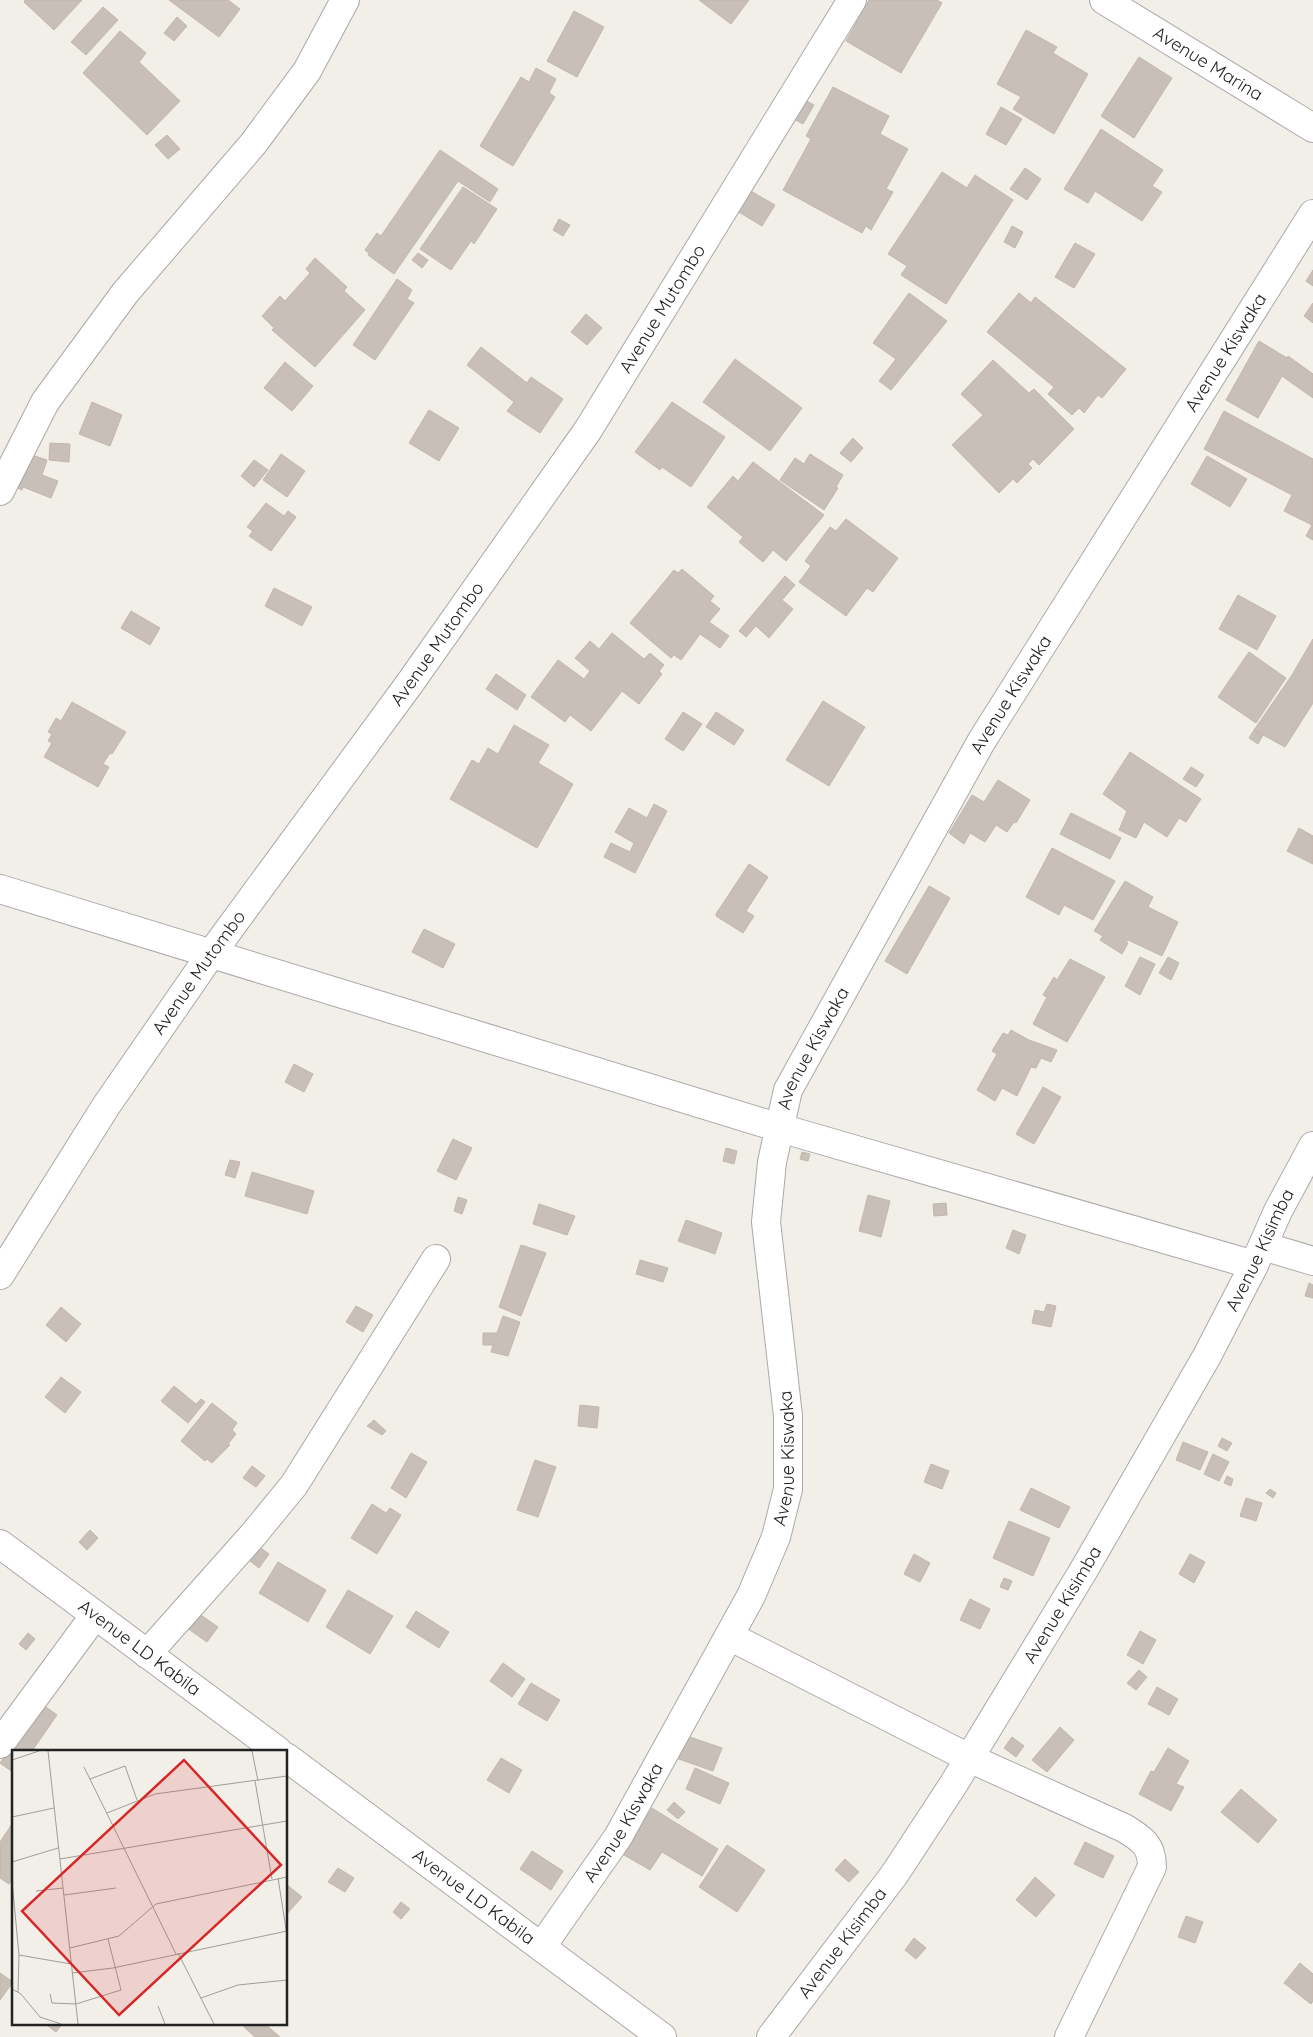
<svg xmlns="http://www.w3.org/2000/svg" width="1313" height="2037" font-family="Quicksand,sans-serif">
  <style>
    .building { fill: #c7bfb8; stroke: #c4b6ab }
    .lines { fill: none; stroke-linecap: round; stroke-linejoin: round }
    .minor-casing { stroke: #a9a9a9; stroke-width: 30 }
    .minor { stroke: #fff; stroke-width: 28 }
    .labels { text-anchor: middle; stroke-width: 5; stroke-linejoin: round; paint-order: stroke }
    .street-label { font-size: 18px; fill: #222; stroke: #fff }
    .inset-road { fill: none; stroke: #9f9d99; stroke-width: 1 }
    .view { fill: #d62828; fill-opacity: 0.15; stroke: #d62828; stroke-width: 2.5 }
    .inset-edge { fill: none; stroke: #222; stroke-width: 2.5 }
  </style>
  <rect width="100%" height="100%" fill="#f2efe9"/>
  <path class="building" d="M25 0H82L54 30 24 2Z
    M169 0H228L240 9 219 37Z
    M699 0H749L731 24Z
    M869 0H937L942 3 901 73 846 41Z
    M103 7 118 20 86 55 71 42Z
    M574 11 604 27 577 77 547 61Z
    M177 17 187 26 174 41 164 33Z
    M1026 30 1057 47 1053 53 1088 74 1054 134 1013 109 1021 97 997 84Z
    M120 31 146 53 139 62 180 101 147 135 83 73Z
    M1139 57 1172 78 1134 138 1101 116Z
    M536 68 556 79 549 93 555 97 513 166 480 146 521 77 529 82Z
    M833 87 889 116 880 134 908 149 886 189 893 192 871 230 866 226 862 233 783 190 811 139 806 136Z
    M797 96 814 105 803 124 786 115Z
    M1001 107 1022 119 1006 145 986 134Z
    M1101 129 1163 170 1152 186 1162 192 1142 221 1095 191 1088 203 1064 189Z
    M167 135 180 149 168 159 155 145Z
    M440 150 498 189 490 202 458 181 394 274 368 255 369 253 365 250 377 233 381 236Z
    M1025 168 1041 179 1027 200 1010 189Z
    M942 172 967 188 975 175 1013 200 946 304 901 275 907 266 888 254Z
    M463 187 497 209 474 244 471 241 451 270 420 249Z
    M749 190 775 205 762 226 737 211Z
    M559 219 570 225 563 236 553 230Z
    M1012 226 1023 232 1015 248 1004 242Z
    M1075 243 1095 254 1074 288 1055 277Z
    M418 253 428 260 422 268 412 260Z
    M315 258 347 287 344 291 365 310 315 367 272 330 274 328 262 316 280 296 285 301 310 273 306 269Z
    M1313 270V286L1306 281Z
    M397 279 412 290 407 299 414 303 375 360 353 345Z
    M909 293 947 321 891 390 879 381 896 359 873 343Z
    M1019 293 1031 303 1035 297 1126 369 1102 398 1098 395 1084 413 1079 408 1072 415 1048 394 1054 387 987 332Z
    M1313 303V323L1304 316Z
    M586 314 602 328 587 345 571 332Z
    M1259 341 1287 358 1288 356 1313 374V398L1282 376 1258 418 1226 400Z
    M481 347 527 383 531 377 563 399 540 433 507 411 514 402 467 365Z
    M735 359 802 408 770 451 703 402Z
    M993 360 1029 393 1034 389 1074 429 1039 465 1033 459 1028 464 1032 468 1017 483 1013 479 999 493 952 445 983 415 961 394Z
    M285 362 313 386 292 411 264 388Z
    M92 402 122 415 110 446 79 434Z
    M672 402 725 437 691 487 662 467 660 470 635 452Z
    M429 410 459 428 439 461 409 443Z
    M1224 411 1313 459V540L1306 536 1312 525 1284 511 1292 495 1204 449Z
    M853 438 863 448 851 462 840 453Z
    M50 443 70 444 69 462 49 460Z
    M26 453 47 460 42 475 58 481 51 498 23 487 22 490 13 486Z
    M281 454 305 471 287 497 263 480Z
    M810 454 843 475 836 487 838 488 824 510 780 480 795 458 804 464Z
    M1207 456 1247 479 1230 507 1191 484Z
    M254 460 268 470 254 487 241 476Z
    M753 462 824 515 786 561 773 550 763 562 739 542 743 537 707 507 733 476 738 481Z
    M266 503 284 516 288 511 296 517 271 551 249 536 253 531 247 527Z
    M846 519 898 558 873 592 867 588 846 616 799 582 811 566 805 561 830 527 836 531Z
    M682 569 714 596 710 601 720 609 709 622 729 636 720 648 700 634 681 660 674 655 671 658 630 623 674 570 678 573Z
    M785 576 795 585 782 600 793 609 769 638 756 626 746 637 739 631Z
    M274 588 312 607 302 626 265 606Z
    M1238 595 1276 616 1257 650 1219 629Z
    M131 611 160 628 150 645 121 628Z
    M612 633 644 659 650 653 664 665 659 671 662 674 639 704 622 691 591 731 570 715 565 722 531 697 558 660 584 679 590 671 575 658 590 641 599 649Z
    M1313 639V703L1285 747 1254 730 1292 675Z
    M1249 652 1286 678 1256 723 1218 697Z
    M496 674 526 695 517 710 486 689Z
    M823 701 865 727 829 786 786 760Z
    M72 702 126 732 112 754 110 753 103 764 109 767 98 787 44 757 52 743 48 741 52 734 48 732 56 718 61 721Z
    M683 712 702 724 683 751 665 739Z
    M716 712 744 730 734 745 706 727Z
    M514 725 549 745 538 763 573 784 537 848 450 799 472 760 479 764 488 748 498 754Z
    M1254 730 1263 735 1258 744 1249 738Z
    M1130 752 1201 799 1186 822 1179 818 1167 837 1144 822 1136 838 1119 830 1127 811 1103 794Z
    M1191 767 1204 775 1196 787 1183 779Z
    M998 780 1030 800 1016 823 1014 822 1007 832 996 825 985 842 970 833 964 844 949 833 972 795 984 802Z
    M654 804 667 811 635 873 604 857 611 843 630 852 634 843 615 832 629 808 647 818Z
    M1071 813 1121 838 1110 859 1060 834Z
    M1299 828 1313 836V864L1287 851Z
    M1052 848 1115 881 1093 920 1064 905 1059 915 1026 897Z
    M749 864 768 877 746 911 754 916 743 933 716 916V914Z
    M1125 881 1153 897 1148 907 1178 922 1162 956 1128 940 1126 942 1128 943 1122 954 1100 940 1103 936 1094 931Z
    M929 886 950 898 907 974 885 961Z
    M424 929 455 944 443 968 412 952Z
    M1140 957 1155 964 1140 995 1125 986Z
    M1168 957 1179 963 1171 980 1159 973Z
    M1070 959 1105 977 1067 1042 1033 1024 1047 997 1043 995 1054 977 1057 980Z
    M1011 1030 1029 1040 1057 1050 1051 1062 1041 1058 1036 1068 1031 1067 1017 1096 1002 1088 995 1101 977 1090 997 1054 992 1051 1003 1033 1008 1035Z
    M294 1064 313 1074 304 1092 285 1082Z
    M1043 1087 1061 1097 1034 1144 1016 1134Z
    M453 1139 472 1148 456 1180 437 1171Z
    M726 1148 737 1151 734 1164 723 1161Z
    M802 1152 810 1154 808 1161 800 1159Z
    M230 1160 240 1162 235 1178 225 1175Z
    M252 1172 314 1191 307 1214 245 1196Z
    M868 1195 890 1201 881 1237 859 1231Z
    M458 1197 467 1200 462 1214 454 1211Z
    M946 1203 947 1215 934 1216 933 1204Z
    M539 1204 575 1216 567 1235 533 1224Z
    M686 1220 722 1233 715 1254 678 1241Z
    M1013 1230 1026 1235 1019 1254 1006 1248Z
    M521 1245 546 1253 521 1316 499 1307Z
    M640 1260 668 1268 663 1282 636 1274Z
    M1309 1283 1313 1285V1298L1305 1296Z
    M1047 1304 1056 1306 1051 1327 1032 1323 1035 1310 1044 1312Z
    M356 1306 373 1315 363 1332 346 1322Z
    M61 1307 81 1324 66 1342 46 1325Z
    M503 1316 520 1322 508 1356 491 1352 493 1345H483V1333H497Z
    M61 1377 81 1392 65 1413 45 1397Z
    M174 1386 196 1404 201 1399 205 1402 188 1423 161 1401Z
    M212 1403 237 1423 232 1430 236 1434 228 1444 230 1445 212 1463 207 1459 205 1461 181 1441Z
    M580 1405 599 1407 597 1428 578 1426Z
    M374 1420 386 1431 382 1435 367 1426Z
    M1222 1438 1232 1443 1227 1451 1218 1446Z
    M1183 1442 1208 1452 1200 1470 1176 1460Z
    M411 1453 427 1462 406 1498 391 1488Z
    M1213 1454 1229 1462 1219 1481 1204 1474Z
    M535 1460 556 1467 538 1517 517 1510Z
    M931 1464 949 1471 942 1489 924 1482Z
    M252 1466 265 1476 256 1487 243 1478Z
    M1227 1476 1233 1479 1231 1486 1224 1483Z
    M1031 1488 1070 1507 1059 1528 1020 1510Z
    M1270 1489 1276 1493 1273 1498 1266 1493Z
    M1246 1498 1262 1503 1256 1521 1240 1516Z
    M372 1504 386 1513 390 1508 401 1515 377 1554 351 1538Z
    M1009 1521 1050 1538 1033 1576 993 1558Z
    M90 1530 98 1538 87 1550 79 1542Z
    M254 1543 269 1554 259 1568 245 1557Z
    M914 1554 930 1563 920 1582 904 1574Z
    M1190 1554 1205 1562 1194 1583 1179 1574Z
    M278 1562 326 1590 308 1622 259 1593Z
    M1004 1578 1012 1581 1008 1590 1000 1587Z
    M348 1590 393 1616 370 1654 326 1627Z
    M970 1599 990 1609 980 1629 960 1620Z
    M416 1611 449 1632 439 1648 406 1627Z
    M198 1613 218 1627 207 1642 187 1628Z
    M1140 1631 1156 1640 1143 1664 1127 1655Z
    M28 1633 35 1639 26 1650 19 1644Z
    M503 1663 525 1679 512 1697 490 1681Z
    M1139 1670 1147 1677 1136 1690 1127 1683Z
    M531 1683 560 1700 547 1721 518 1704Z
    M1157 1687 1178 1699 1169 1715 1148 1704Z
    M42 1704 57 1715 32 1751H14V1773L0 1763Z
    M1060 1727 1074 1740 1047 1772 1032 1760Z
    M681 1734 722 1748 713 1771 673 1757Z
    M1012 1737 1024 1746 1016 1757 1004 1748Z
    M1168 1748 1189 1761 1176 1784 1184 1787 1171 1811 1139 1794 1151 1771 1154 1772Z
    M501 1758 522 1770 509 1793 487 1780Z
    M695 1768 729 1783 720 1804 686 1789Z
    M1241 1789 1277 1820 1258 1843 1221 1812Z
    M674 1802 685 1812 678 1819 667 1810Z
    M652 1808 718 1849 702 1876 662 1852 650 1870 624 1855Z
    M14 1821V1877L9 1884 0 1878V1842Z
    M1085 1842 1114 1856 1103 1878 1074 1864Z
    M727 1845 765 1870 737 1912 699 1887Z
    M532 1851 563 1871 551 1890 520 1869Z
    M845 1859 859 1872 849 1882 835 1870Z
    M338 1868 354 1878 345 1892 328 1882Z
    M1035 1877 1055 1895 1036 1917 1016 1900Z
    M286 1884 302 1897 286 1915Z
    M401 1902 410 1909 401 1919 393 1912Z
    M1186 1916 1203 1922 1195 1943 1178 1937Z
    M914 1938 926 1948 916 1959 905 1950Z
    M1300 1963 1313 1974V2001L1311 2004 1284 1983Z
    M0 1973 13 1982 0 2000Z
    M44 2023H63L56 2032Z
    M247 2023H264L280 2037H255L244 2027Z"/>
  <g class="lines">
    <g class="minor-casing">
      <g id="minor">
        <path id="s1" d="M1104 0 1313 128"/>
        <path d="M0 491 45 402 125 293 253 144 307 71 345 0"/>
        <path d="M0 889 780 1128 1254 1265"/>
        <path d="M1263 1246 1313 1261"/>
        <path id="s2" d="M0 1275 106 1106 211 954 410 683 588 430 852 0"/>
        <path id="s3" d="M0 1544 278 1751"/>
        <path d="M729 1636 969 1758 1124 1828C1142 1839 1152 1845 1152 1867L1069 2037"/>
        <path d="M147 1654 253 1535 294 1485 436 1259"/>
        <path d="M0 1744 95 1615"/>
        <path id="s4" d="M286 1757 662 2037"/>
        <path id="s5" d="M542 1946 618 1837 751 1596 776 1537 788 1489V1416L766 1222 772 1162 788 1090 981 742 1313 214"/>
        <path id="s6" d="M771 2037 894 1875 953 1785 1082 1573 1207 1356 1254 1265 1278 1211 1313 1146"/>
      </g>
    </g>
    <use href="#minor" class="minor"/>
  </g>
  <g class="labels">
    <g class="street-label">
      <text dy="6" stroke="none"><textPath href="#s1" startOffset="122">Avenue Marina</textPath></text>
      <text dy="6" stroke="none"><textPath href="#s2" startOffset="1172">Avenue Mutombo</textPath></text>
      <text dy="6" stroke="none"><textPath href="#s5" startOffset="1782">Avenue Kiswaka</textPath></text>
      <text dy="6" stroke="none"><textPath href="#s2" startOffset="768">Avenue Mutombo</textPath></text>
      <text dy="6" stroke="none"><textPath href="#s5" startOffset="1378">Avenue Kiswaka</textPath></text>
      <text dy="6" stroke="none"><textPath href="#s2" startOffset="362">Avenue Mutombo</textPath></text>
      <text dy="6" stroke="none"><textPath href="#s5" startOffset="972">Avenue Kiswaka</textPath></text>
      <text dy="6" stroke="none"><textPath href="#s6" startOffset="928">Avenue Kisimba</textPath></text>
      <text dy="6" stroke="none"><textPath href="#s5" startOffset="552">Avenue Kiswaka</textPath></text>
      <text dy="6" stroke="none"><textPath href="#s6" startOffset="522">Avenue Kisimba</textPath></text>
      <text dy="6" stroke="none"><textPath href="#s3" startOffset="174">Avenue LD Kabila</textPath></text>
      <text dy="6" stroke="none"><textPath href="#s5" startOffset="148">Avenue Kiswaka</textPath></text>
      <text dy="6" stroke="none"><textPath href="#s4" startOffset="234">Avenue LD Kabila</textPath></text>
      <text dy="6" stroke="none"><textPath href="#s6" startOffset="118">Avenue Kisimba</textPath></text>
    </g>
  </g>
  <g transform="translate(12 1750)">
    <rect width="275" height="275" fill="#f2efe9"/>
    <path class="inset-road" d="M36 1 66 274M240 1 246 31M0 10 27 1M72 17 164 204M78 29 113 16 125 50M243 31 260 129M95 63 143 44 275 26M0 67 42 58M48 109 275 71M0 112 46 98M266 128 275 185M0 131 7 205 6 242M24 141 51 138M52 145 104 138M58 198 107 186 144 154 275 127M166 203 202 274M7 205 59 214M60 223 101 218 275 181M0 239 9 244 28 267 49 274M38 244 40 253 64 254 109 240 96 189M189 248 226 235 275 230M146 256 153 274"/>
    <path class="view" d="M172 10 269 115 107 265 10 161Z"/>
    <rect width="275" height="275" class="inset-edge"/>
  </g>
</svg>
